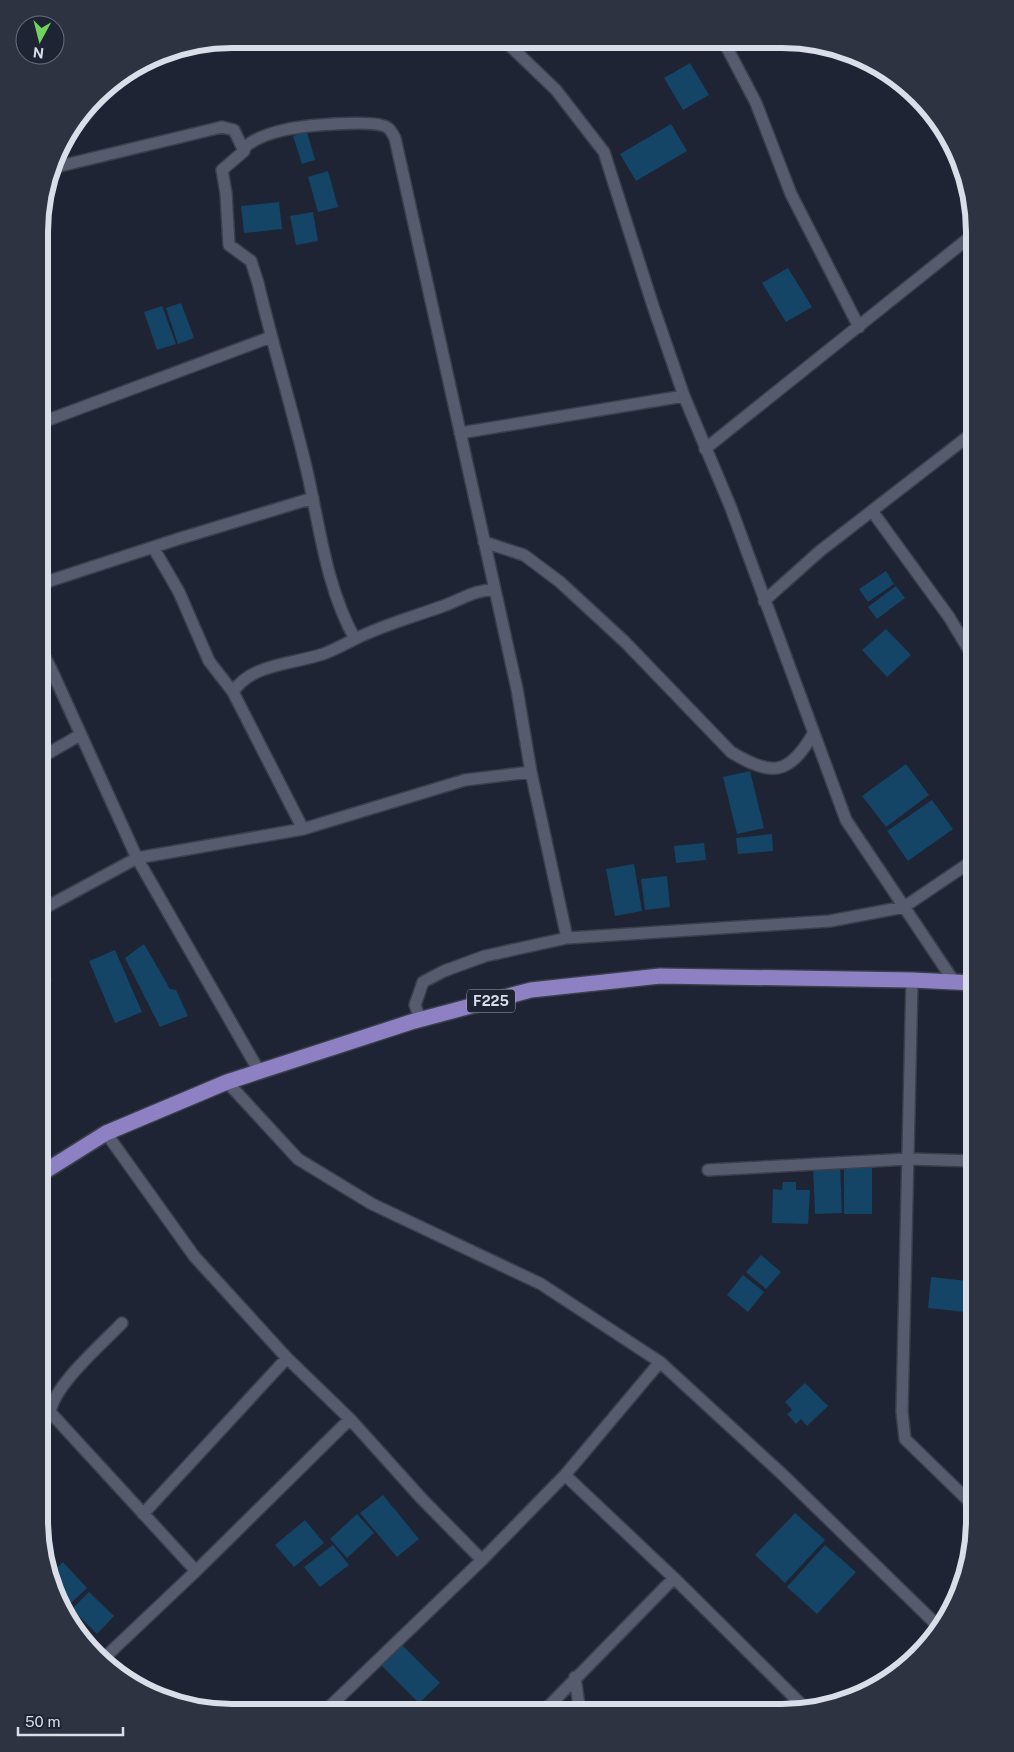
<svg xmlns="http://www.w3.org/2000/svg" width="1014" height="1752" font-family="'Public Sans',sans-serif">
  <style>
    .building { fill: #144466 }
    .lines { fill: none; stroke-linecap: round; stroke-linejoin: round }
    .street-casing { stroke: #3a3f4b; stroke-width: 14 }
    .primary-casing { stroke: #3a3f4b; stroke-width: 18 }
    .street { stroke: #565c6e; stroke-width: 11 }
    .primary { stroke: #8e81c3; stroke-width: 15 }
    .labels { text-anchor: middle; stroke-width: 4; stroke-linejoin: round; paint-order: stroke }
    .shield { fill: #1e2433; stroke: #a2a6b2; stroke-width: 1 }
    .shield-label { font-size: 14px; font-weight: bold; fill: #dadee8 }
    .rim { fill: none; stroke: #dadee8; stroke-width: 6 }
  </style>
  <rect width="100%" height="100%" fill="#1e2433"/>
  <path class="building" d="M690 63 709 95 683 110 664 78Z
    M671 124 687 151 636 181 620 154Z
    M307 132 315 160 302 164 293 136Z
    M328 171 338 207 318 212 308 177Z
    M279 202 282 229 244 233 241 206Z
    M313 212 318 241 296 245 290 216Z
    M788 268 812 307 786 322 762 283Z
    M181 303 194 338 178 344 166 308Z
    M162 306 176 344 157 350 144 312Z
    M886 571 894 584 868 602 859 589Z
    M896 586 905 598 877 619 868 607Z
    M886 629 911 655 887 677 862 650Z
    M906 764 929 795 886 827 862 796Z
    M750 771 764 828 737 834 723 777Z
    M932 800 953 829 908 861 887 831Z
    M772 834 773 851 738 854 736 838Z
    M704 843 706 860 676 863 674 846Z
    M634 864 642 911 615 916 606 869Z
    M667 876 670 907 645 910 641 879Z
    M144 944 170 989 176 990 188 1016 160 1027 125 958Z
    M115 950 142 1012 115 1023 89 961Z
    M39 961 52 981 39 990Z
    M840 1164 842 1213 815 1214 813 1165Z
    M844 1164H872V1214H844Z
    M783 1182H796V1190H810L808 1224 772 1223 773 1189 782 1190Z
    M761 1255 781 1272 766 1289 746 1272Z
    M743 1275 764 1292 748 1312 727 1295Z
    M931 1277 967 1281 965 1312 928 1308Z
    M805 1383 828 1406 807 1426 801 1419 796 1424 787 1414 792 1410 785 1402Z
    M383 1495 419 1539 397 1557 360 1513Z
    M795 1513 825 1540 785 1583 755 1555Z
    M357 1514 374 1533 347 1558 330 1539Z
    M305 1520 324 1543 294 1567 275 1545Z
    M333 1545 349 1565 320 1587 304 1567Z
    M825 1545 856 1572 817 1614 787 1587Z
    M63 1562 87 1588 69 1605 50 1584 48 1576Z
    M89 1592 114 1616 97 1634 72 1609Z
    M400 1643 440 1683 419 1703 379 1663Z"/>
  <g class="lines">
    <g class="street-casing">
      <path id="street" d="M504 40 556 90 604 152 653 306 684 396 731 508 846 820 955 983
        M724 42 756 103 791 194 859 327
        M244 151 245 147C255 138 271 133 284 130 301 126 376 118 388 128 391 130 393 135 395 138L517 689 531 772 567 938
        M52 168 222 127 234 130 244 151 222 170 226 193 229 245 251 261 258 283C273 346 292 408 307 471 320 528 326 587 355 639 383 625 413 617 443 606 461 600 475 589 495 590
        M40 423 271 337
        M460 433 684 396
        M705 449 975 233
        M872 511 949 617 975 660
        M484 542 524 555 560 582 625 642 731 752C772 777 789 775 813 734
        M153 547 179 592 209 661 233 692 303 829
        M40 584 178 539 313 498
        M764 601 820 551 975 431
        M40 648 52 671 137 858 259 1071
        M233 692C250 664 294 664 323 654 334 650 345 644 355 639
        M40 758 80 735
        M39 911 137 858 303 829 465 780 531 772
        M912 980 902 1412 905 1439 975 1507
        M420 1019 415 1005 423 982 444 971 485 956 567 938 830 921 904 907 975 859
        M227 1082 298 1159 372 1204 541 1284 660 1362 782 1474 941 1629
        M106 1133 194 1256 287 1358 350 1419 422 1499 482 1560
        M708 1170 909 1159 975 1161
        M122 1323C102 1344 55 1384 50 1412L196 1571
        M565 1475 674 1578 806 1709
        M143 1514 287 1358
        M101 1661 196 1571 350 1419
        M575 1677 580 1713
        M324 1712 482 1560 565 1475 660 1362
        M542 1713 674 1578"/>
    </g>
    <g class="primary-casing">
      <path id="primary" d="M39 1175 106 1133 227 1082 411 1022 531 990 660 976 912 980 975 983"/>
    </g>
    <use href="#street" class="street"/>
    <use href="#primary" class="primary"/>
  </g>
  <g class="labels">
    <rect class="shield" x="467" y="989.5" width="48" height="23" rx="4"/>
    <g class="shield-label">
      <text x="491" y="1006">F225</text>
    </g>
  </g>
  <path d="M0 0H1014V1752H0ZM232 48H782A184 184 0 0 1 966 232V1520A184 184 0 0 1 782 1704H232A184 184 0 0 1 48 1520V232A184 184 0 0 1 232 48Z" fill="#2d3341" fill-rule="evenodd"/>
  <path class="rim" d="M232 48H782A184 184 0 0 1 966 232V1520A184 184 0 0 1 782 1704H232A184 184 0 0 1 48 1520V232A184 184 0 0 1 232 48Z"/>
  <g transform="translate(40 40) rotate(187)"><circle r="24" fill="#1e2433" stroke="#696e7b"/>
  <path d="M0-4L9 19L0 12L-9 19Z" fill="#71d35e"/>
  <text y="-8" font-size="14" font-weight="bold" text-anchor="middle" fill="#dadee8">N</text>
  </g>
  <path d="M18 1727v8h105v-8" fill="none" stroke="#dadee8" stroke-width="2.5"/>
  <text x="25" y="1727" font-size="15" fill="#dadee8" stroke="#1e2433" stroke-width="4" paint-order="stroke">50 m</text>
</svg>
